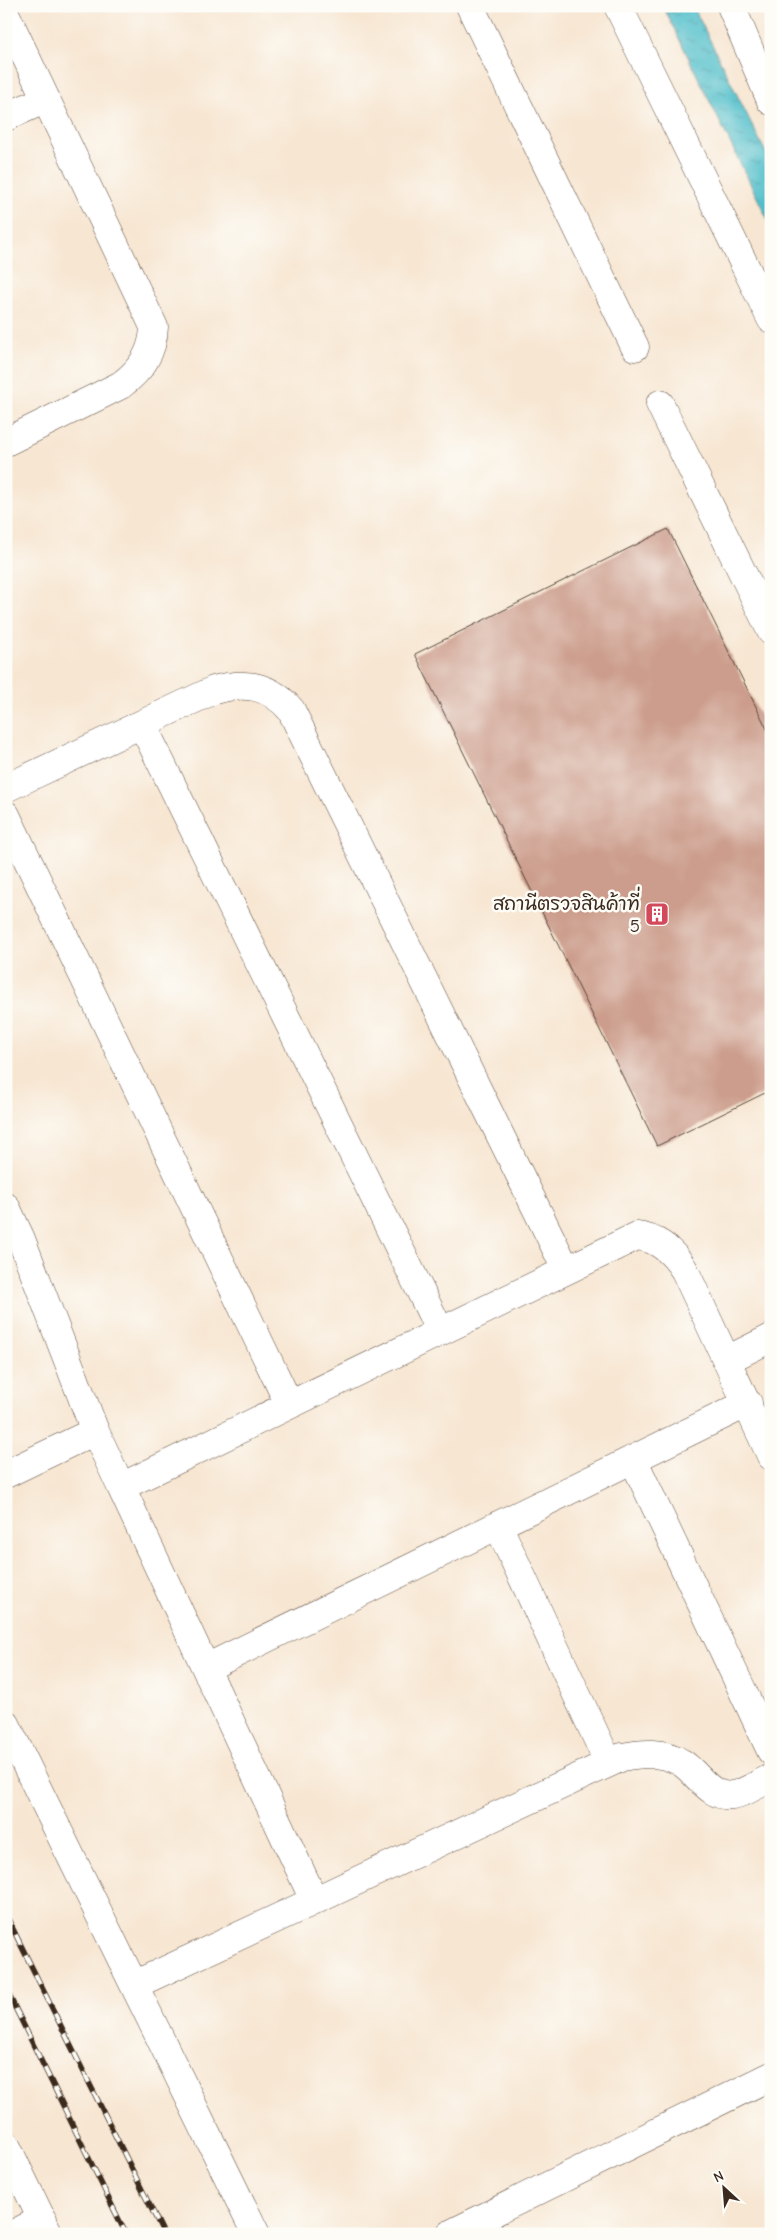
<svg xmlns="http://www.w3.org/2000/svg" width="777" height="2240" font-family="'Comic Neue','Playpen Sans Thai',sans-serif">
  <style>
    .water { fill: url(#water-ripples); stroke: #467474 }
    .building { fill: #cc9d8c }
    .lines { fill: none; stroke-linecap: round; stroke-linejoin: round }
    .minor-casing { stroke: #574639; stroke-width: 29 }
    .minor { stroke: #fff; stroke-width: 28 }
    .rail-casing { stroke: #3b2a1e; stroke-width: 5.5 }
    .rail { stroke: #fdfcf7; stroke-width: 4; stroke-dasharray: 11; stroke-linecap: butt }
    .labels { text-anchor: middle; stroke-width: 5; stroke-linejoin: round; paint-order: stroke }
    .poi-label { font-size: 19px; fill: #3b2a1e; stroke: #fdfcf7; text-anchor: end }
  </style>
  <defs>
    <pattern id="water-ripples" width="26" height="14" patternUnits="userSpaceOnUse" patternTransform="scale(1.25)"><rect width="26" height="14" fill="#52bfcb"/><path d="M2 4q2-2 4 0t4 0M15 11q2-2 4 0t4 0" fill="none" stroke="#459ba4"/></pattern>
  </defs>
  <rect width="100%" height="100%" fill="#fdfcf7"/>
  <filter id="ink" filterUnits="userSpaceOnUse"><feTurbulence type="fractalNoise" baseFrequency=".02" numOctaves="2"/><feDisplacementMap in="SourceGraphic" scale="10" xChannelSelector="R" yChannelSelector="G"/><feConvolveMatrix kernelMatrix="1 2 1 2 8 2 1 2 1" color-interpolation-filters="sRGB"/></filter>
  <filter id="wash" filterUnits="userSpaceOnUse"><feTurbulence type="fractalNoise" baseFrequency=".0096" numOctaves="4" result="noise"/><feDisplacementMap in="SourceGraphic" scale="20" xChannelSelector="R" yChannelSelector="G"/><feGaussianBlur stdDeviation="1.12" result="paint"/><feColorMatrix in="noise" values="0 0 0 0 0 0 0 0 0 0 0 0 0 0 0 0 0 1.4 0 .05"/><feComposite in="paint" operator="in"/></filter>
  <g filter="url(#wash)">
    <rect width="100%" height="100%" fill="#f7e6d2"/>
    <path class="water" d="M663 6H693L771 163V226Z"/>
    <g id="blocks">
      <path class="building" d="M668 529 771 737V1090L657 1146 415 654Z"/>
    </g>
  </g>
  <g filter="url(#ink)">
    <use href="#blocks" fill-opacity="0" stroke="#574639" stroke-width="1"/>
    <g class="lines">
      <g class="minor-casing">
        <path id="minor" d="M470 6 635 347
          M618 6 771 319
          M731 6 771 101
          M6 15 154 327C153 353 141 370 121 385L6 442
          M6 117 46 99
          M660 404 771 631
          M142 724 440 1331
          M6 788 214 690C245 681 270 685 291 710L566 1269
          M6 815 289 1404
          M6 1207 21 1239 95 1431
          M727 1360 771 1338
          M633 1459 771 1751
          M6 1474 95 1431 121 1487 637 1236C658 1238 674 1253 685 1271L771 1456
          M121 1487 314 1900
          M498 1525 608 1762
          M206 1668 748 1403
          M6 1724 256 2234
          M134 1985 622 1757C642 1753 663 1751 682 1763 697 1772 710 1799 732 1795 744 1794 759 1783 771 1778
          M6 2145 49 2234
          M13 2234 43 2219
          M450 2234 771 2076"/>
      </g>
      <use href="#minor" class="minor"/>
      <g class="rail-casing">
        <path id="rail" d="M6 1915 164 2234
          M6 1989 126 2234"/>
      </g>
      <use href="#rail" class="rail"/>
    </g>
  </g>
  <defs>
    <g id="building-square" transform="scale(1.25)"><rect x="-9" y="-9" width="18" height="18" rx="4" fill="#d1495b" stroke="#fdfcf7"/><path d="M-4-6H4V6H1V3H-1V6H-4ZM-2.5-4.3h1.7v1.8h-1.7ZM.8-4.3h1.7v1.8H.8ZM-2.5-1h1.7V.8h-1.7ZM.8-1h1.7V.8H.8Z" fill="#fff"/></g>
  </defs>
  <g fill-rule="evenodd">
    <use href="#building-square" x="657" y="914"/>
  </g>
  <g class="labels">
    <g class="poi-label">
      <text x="640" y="910">สถานีตรวจสินค้าที่<tspan x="640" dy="22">5</tspan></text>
    </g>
  </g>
  <rect width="777" height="2240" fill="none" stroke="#fdfcf7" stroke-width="25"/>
  <g transform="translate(724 2188) rotate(334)" stroke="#fdfcf7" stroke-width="4" paint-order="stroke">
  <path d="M0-4L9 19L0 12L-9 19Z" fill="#3b2a1e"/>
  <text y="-8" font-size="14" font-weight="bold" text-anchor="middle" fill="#3b2a1e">N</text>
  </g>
</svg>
